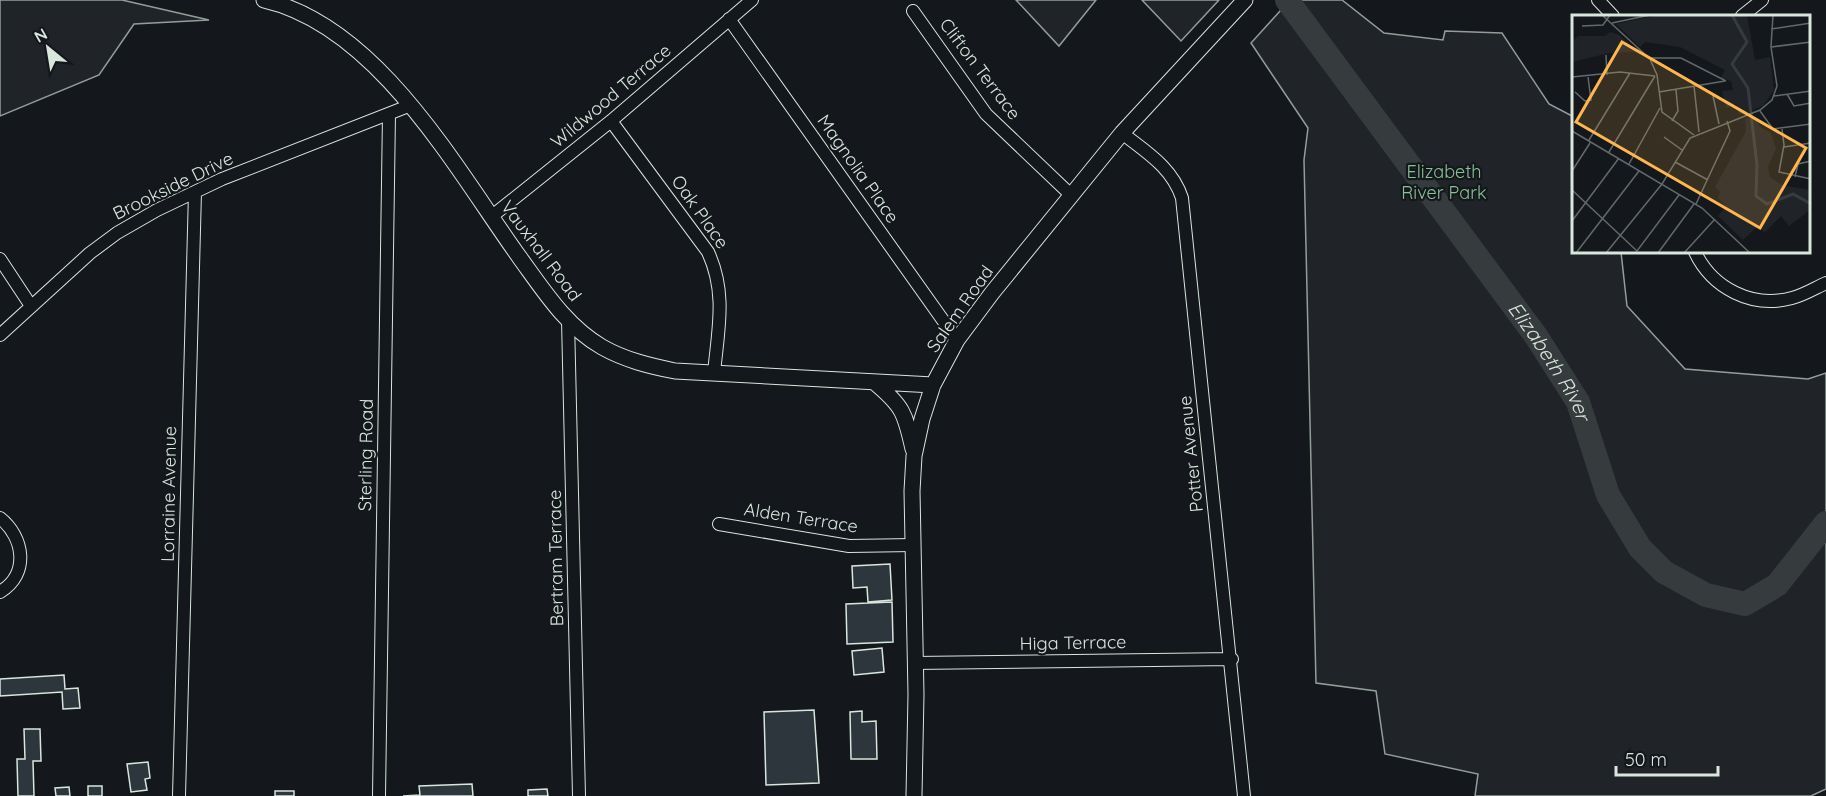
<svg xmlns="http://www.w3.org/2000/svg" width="1826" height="796" font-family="Quicksand,sans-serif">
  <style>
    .green { fill: #202428; stroke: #939e99; stroke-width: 1.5 }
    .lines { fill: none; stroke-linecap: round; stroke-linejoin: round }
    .river { stroke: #363b3e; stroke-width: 24 }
    .building { fill: #2c363c; stroke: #d8e6dc; stroke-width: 1.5 }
    .minor-casing { stroke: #d8e6dc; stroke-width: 14 }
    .tertiary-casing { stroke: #d8e6dc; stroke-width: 17 }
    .minor { stroke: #14181c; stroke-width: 12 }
    .tertiary { stroke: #14181c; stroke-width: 15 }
    .labels { text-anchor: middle; stroke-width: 4.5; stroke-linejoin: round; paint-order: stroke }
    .street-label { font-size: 18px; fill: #d8e6dc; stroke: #14181c }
    .park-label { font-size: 18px; fill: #8ac095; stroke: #14181c }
    .water-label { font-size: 20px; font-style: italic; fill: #d8e6dc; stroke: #14181c }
    .inset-river { fill: none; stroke: #363b3e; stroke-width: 3 }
    .inset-road { fill: none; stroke: #626a69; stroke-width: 1.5 }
    .view { fill: #ffb74d; fill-opacity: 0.15; stroke: #ffb74d; stroke-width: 3 }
    .inset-edge { fill: none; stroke: #d8e6dc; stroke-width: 3 }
  </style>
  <rect width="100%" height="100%" fill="#14181c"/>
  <path class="green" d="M0 0H122L209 20 134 24 99 75 0 116Z
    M1016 0H1096L1059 46Z
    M1142 0H1219L1181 41Z
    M1290 0H1342L1384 33 1443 40 1445 31 1502 33 1549 104 1574 117V252H1621L1627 306 1685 369 1808 379 1826 373V789L1811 796H1475L1478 774 1385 754 1376 691 1316 683 1304 160 1308 128 1251 43Z"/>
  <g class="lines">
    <path class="river" id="s1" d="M1287 0 1536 336 1578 402 1608 495 1640 548 1664 572 1706 595 1745 604 1777 585 1826 523"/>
  </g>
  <path class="building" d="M890 564 892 600 868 602 867 587 853 588 852 566Z
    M892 602 893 642 847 644 846 604Z
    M882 648 884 672 854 675 852 651Z
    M64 675 65 689 78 688 80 708 63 709 62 692 0 696V679Z
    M814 710 819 783 766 785 764 712Z
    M862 711V722L876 721 877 759H851L850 712Z
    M24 729H40L41 761H33L34 796H18L17 759H25Z
    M148 762 150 778 145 779 147 790 131 792 127 764Z
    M472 784 473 796H403L420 795 419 786Z
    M88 786H102V796H88Z
    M69 787 70 796H56L55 788Z
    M547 789 548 796H528V790Z
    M275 791H294V796H275Z"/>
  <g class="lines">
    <g class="minor-casing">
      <path id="minor" d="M1598 0 1613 16
        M913 11 986 114 1072 196
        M1742 16 1762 0
        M729 19 957 340
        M611 121 708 252C727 293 718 330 714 373
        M1122 133C1146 152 1172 167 1182 198L1244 796
        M491 217 611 121 752 0
        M1695 252C1712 288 1752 309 1792 298 1804 295 1815 288 1826 283
        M0 259 31 306
        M568 320 579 796
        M0 335 90 253 117 233 157 210 222 179 411 105
        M0 518C24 537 30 574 0 592
        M719 524 849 546 913 545
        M914 663 1232 659
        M179 796 195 192
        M379 796 389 114"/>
    </g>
    <g class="tertiary-casing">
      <path id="tertiary" d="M264 0C378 26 456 169 520 258 544 291 566 326 602 347 625 360 650 366 675 371L933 385
        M874 382C903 406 905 413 913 449
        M914 796 916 694 912 491 914 456 922 419 933 385 957 340 992 293 1122 133 1245 0"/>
    </g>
    <use href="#minor" class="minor"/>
    <use href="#tertiary" class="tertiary"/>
  </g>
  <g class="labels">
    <g class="street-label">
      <text transform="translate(980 69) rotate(53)" y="6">Clifton Terrace</text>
      <text transform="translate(611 96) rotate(-40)" y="6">Wildwood Terrace</text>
      <text transform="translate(858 169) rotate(55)" y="6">Magnolia Place</text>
      <text transform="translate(173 186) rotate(-26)" y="6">Brookside Drive</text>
      <text transform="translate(700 212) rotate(55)" y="6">Oak Place</text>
      <text transform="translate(541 251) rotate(53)" y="6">Vauxhall Road</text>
      <text transform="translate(960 309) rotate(-55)" y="6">Salem Road</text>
      <text transform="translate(1191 454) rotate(-96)" y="6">Potter Avenue</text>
      <text transform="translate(366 455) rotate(-89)" y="6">Sterling Road</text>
      <text transform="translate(169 494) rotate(-89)" y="6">Lorraine Avenue</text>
      <text transform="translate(801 518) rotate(9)" y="6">Alden Terrace</text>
      <text transform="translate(556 558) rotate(-91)" y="6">Bertram Terrace</text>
      <text transform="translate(1073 643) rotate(-1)" y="6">Higa Terrace</text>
    </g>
    <g class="park-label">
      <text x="1444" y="178">Elizabeth<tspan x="1444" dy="21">River Park</tspan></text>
    </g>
    <g class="water-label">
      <text dy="7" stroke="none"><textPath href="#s1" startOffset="447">Elizabeth River</textPath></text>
    </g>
  </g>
  <g transform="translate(1572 15)">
    <rect width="238" height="238" fill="#14181c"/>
    <path d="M175 0 183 45 198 42 202 75 191 91 167 100 164 89 154 93 150 76 161 75 159 66 149 63 153 55 108 32 73 27 68 32 44 9 82 1ZM38 17 47 20 70 41 62 37 37 38 0 47V27L6 21H33ZM183 101 187 111 199 118 204 134 196 152 198 162 210 170 238 175V195L217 211 209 201 193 217 185 212 171 225 146 201 154 191 146 183 148 177 143 172 174 116 173 104Z" fill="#202428"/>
    <path class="inset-river" d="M160 0 175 27 160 49 176 73 185 150 184 181 195 189 221 179 239 189"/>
    <path class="inset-road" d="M30 0 78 44 85 60 90 97 122 120M40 8 78 0M10 11 31 10 38 0M199 14 239 8M199 32 239 27M34 40 35 60M77 43H109L154 66M0 62 48 57 83 61M122 71 127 117M3 77 13 86 19 85 16 62M87 77 153 66M215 79 222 91 239 88M141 81 147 109M202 81 239 76M188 96 201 114 239 109M100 106 106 96 104 75M210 114 212 130 207 157 239 164M0 116 130 193 178 238M92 122 110 135M17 125 58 58M212 132 239 128M37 137 83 61M103 147 136 165M57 149 88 93M0 156 18 128M223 162 226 149 239 146M0 175 65 236 107 180M124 189 158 116 155 106M0 206 47 143M4 238 67 156M34 238 90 169 118 123 188 95 200 85 205 71 199 32 201 0M86 238 122 189M112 238 143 204"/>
    <path class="view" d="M50 27 234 133 188 213 4 107Z"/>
    <rect width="238" height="238" class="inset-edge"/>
  </g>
  <g transform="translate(48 48) rotate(330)" stroke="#14181c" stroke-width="4.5" paint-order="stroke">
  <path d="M0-4.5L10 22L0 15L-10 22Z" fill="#d8e6dc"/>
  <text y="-9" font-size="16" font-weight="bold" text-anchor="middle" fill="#d8e6dc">N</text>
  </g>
  <path d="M1616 766v9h102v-9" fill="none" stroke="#d8e6dc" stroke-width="3"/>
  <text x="1625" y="766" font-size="18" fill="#d8e6dc" stroke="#14181c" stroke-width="4.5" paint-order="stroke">50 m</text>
</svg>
